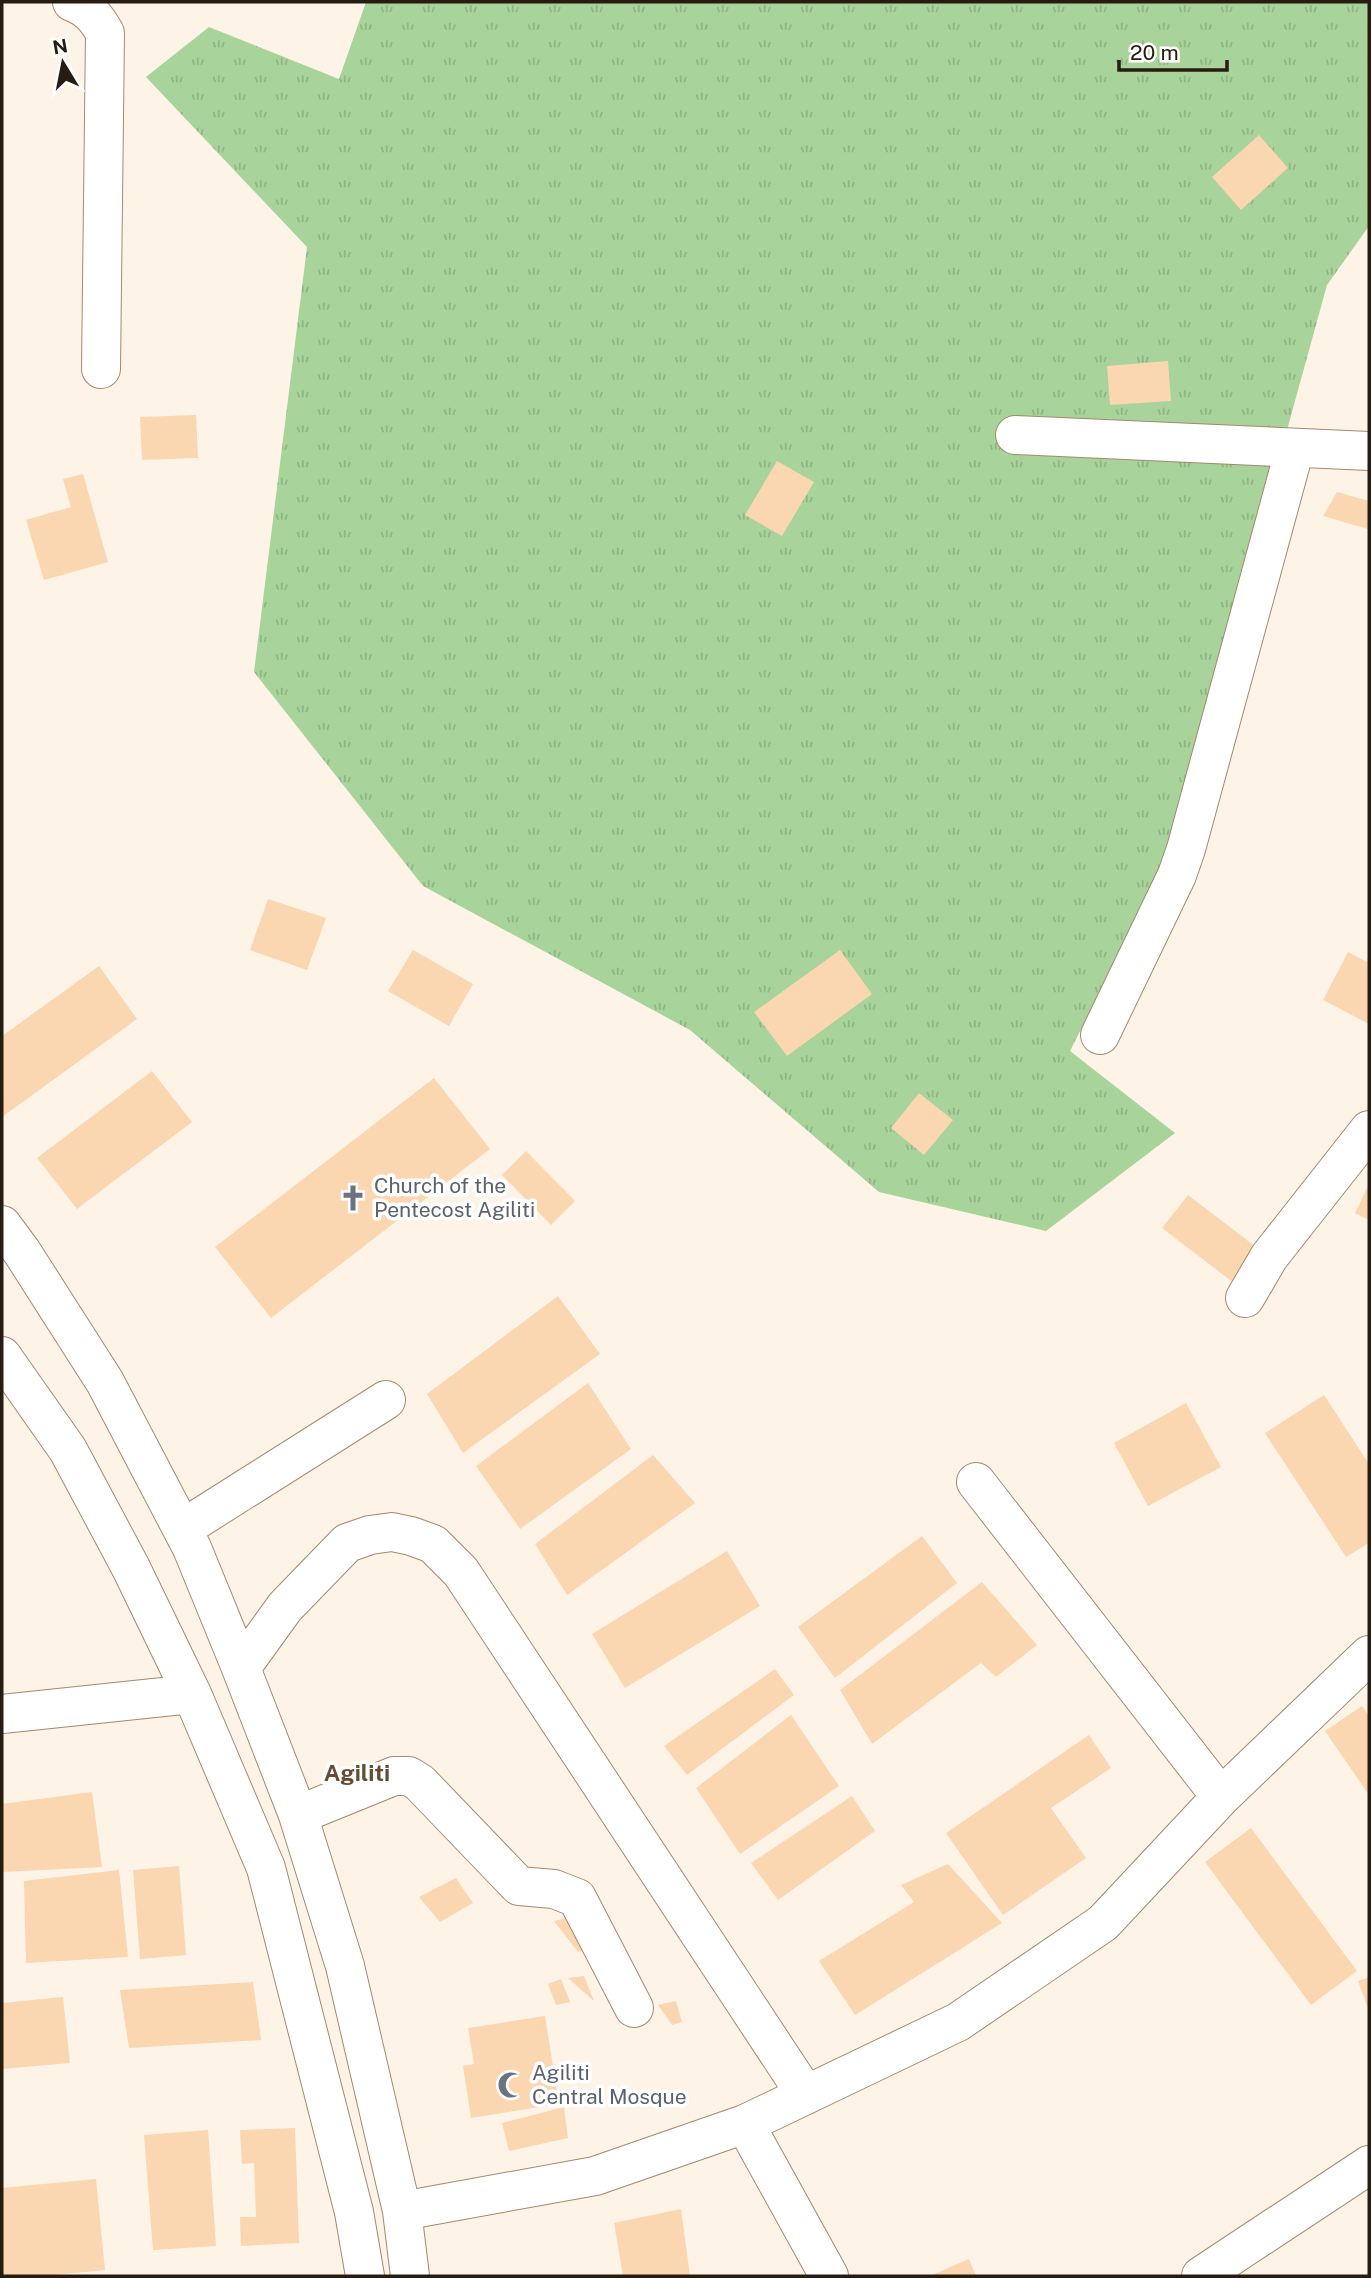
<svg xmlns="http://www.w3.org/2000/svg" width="1371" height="2278" font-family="'Public Sans',sans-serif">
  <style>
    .grass { fill: url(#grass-tufts) }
    .building { fill: #fad6b1 }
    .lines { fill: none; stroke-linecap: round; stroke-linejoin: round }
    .minor-casing { stroke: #a3896e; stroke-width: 40 }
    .minor { stroke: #fff; stroke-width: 38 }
    .labels { text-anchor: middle; stroke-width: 7; stroke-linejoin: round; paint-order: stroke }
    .worship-label { font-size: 21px; fill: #5b616d; stroke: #fff; text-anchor: start }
    .neighbourhood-label { font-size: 23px; font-weight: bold; fill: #654d34; stroke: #fff }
  </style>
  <defs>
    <pattern id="grass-tufts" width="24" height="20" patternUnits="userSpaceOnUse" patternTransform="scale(1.75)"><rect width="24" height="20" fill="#a8d39a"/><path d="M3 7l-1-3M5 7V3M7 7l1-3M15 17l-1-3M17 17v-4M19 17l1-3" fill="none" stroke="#90b584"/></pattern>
  </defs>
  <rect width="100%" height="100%" fill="#fef3e7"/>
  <path class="grass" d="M366 2H1369V226L1327 285 1171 851 1070 1051 1175 1133 1046 1231 879 1192 690 1030 423 886 254 672 307 247 146 77 209 27 339 79Z"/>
  <path class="building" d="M1259 135 1288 168 1241 210 1212 177Z
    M1168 361 1171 401 1110 405 1107 366Z
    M196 415 198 458 142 460 140 417Z
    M777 461 814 482 782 536 745 515Z
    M83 474 108 562 44 580 26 520 71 507 63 479Z
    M1337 492 1369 501 1368 529 1323 516Z
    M268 899 326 918 307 970 250 950Z
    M413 950 473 984 449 1026 388 991Z
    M840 950 872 994 787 1056 754 1012Z
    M1348 952 1369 963V1024L1323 1000Z
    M99 966 137 1019 2 1117V1036Z
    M152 1071 192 1122 77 1209 37 1158Z
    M434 1078 490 1149 271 1318 215 1247Z
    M919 1093 953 1120 924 1155 891 1128Z
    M526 1151 575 1201 551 1225 502 1175Z
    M1369 1184V1220L1355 1213Z
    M1188 1195 1269 1257 1243 1290 1162 1228Z
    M558 1296 600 1354 463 1453 427 1394Z
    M588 1383 631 1449 520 1529 476 1466Z
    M1324 1395 1369 1464V1543L1346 1557 1265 1433Z
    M1186 1403 1221 1467 1148 1506 1114 1443Z
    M653 1455 695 1503 567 1595 535 1544Z
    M922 1536 957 1583 835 1678 798 1627Z
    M727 1551 760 1606 625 1688 592 1634Z
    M982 1582 1037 1645 996 1677 981 1663 872 1744 840 1690Z
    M775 1669 794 1695 687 1775 664 1746Z
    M1362 1706 1369 1716V1795L1325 1731Z
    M791 1715 839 1786 740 1854 696 1788Z
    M1089 1735 1111 1768 1051 1808 1086 1858 1003 1915 946 1833Z
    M92 1792 102 1867 2 1872V1804Z
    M852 1796 875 1831 778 1900 751 1863Z
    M1251 1828 1357 1971 1311 2005 1205 1862Z
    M948 1864 1002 1923 855 2015 819 1961 914 1902 901 1885Z
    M179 1866 186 1955 140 1959 133 1870Z
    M119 1870 128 1957 26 1963 24 1881Z
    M456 1878 473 1903 440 1922 419 1897Z
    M566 1918 585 1950 578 1952 554 1921Z
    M584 1976 594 2001 568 1978Z
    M1369 1977V2011L1358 1981Z
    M561 1979 570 2002 556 2005 548 1984Z
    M253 1982 261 2040 129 2048 120 1990Z
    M63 1997 70 2063 2 2069V2003Z
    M676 2001 682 2022 672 2025 658 2005Z
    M545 2016 559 2104 471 2118 463 2066 474 2064 468 2028Z
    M564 2107 568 2138 509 2151 502 2123Z
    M295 2128 299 2243 241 2246 240 2217H256L254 2163 242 2164 240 2130Z
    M208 2130 216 2246 153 2250 144 2135Z
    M96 2179 105 2270 44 2276H2V2188Z
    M681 2209 690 2276H623L614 2223Z
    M969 2259 976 2276H930Z"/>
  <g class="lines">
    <g class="minor-casing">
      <path id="minor" d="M72 2C89 9 96 17 105 33L101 369
        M1015 435 1369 451
        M1100 1035 1177 875 1186 849 1295 448
        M2 1225 22 1252 105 1382 192 1548 241 1668 298 1815 345 1966 402 2211 410 2276
        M1245 1298 1269 1257 1369 1130
        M2 1356 68 1450 131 1568 192 1694 266 1868 354 2212 365 2276
        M976 1482 1221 1797
        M182 1529 386 1400
        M241 1668 285 1607 347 1543 370 1535 392 1532 411 1536 433 1544 461 1572 806 2095
        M2 1714 192 1694
        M298 1815 394 1776H409L420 1783 519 1886 554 1889 577 1898 634 2008
        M745 2124 829 2276
        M402 2211 595 2176 745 2124 958 2022 1103 1923 1221 1797 1369 1655
        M1201 2276 1369 2165"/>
    </g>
    <use href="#minor" class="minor"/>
  </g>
  <defs>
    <g id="church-bare" transform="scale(2.1)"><path d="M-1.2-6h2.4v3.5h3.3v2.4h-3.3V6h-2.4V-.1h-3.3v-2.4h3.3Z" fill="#6b7280" stroke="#fff" stroke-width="2.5" paint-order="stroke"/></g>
    <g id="mosque-bare" transform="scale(2.1)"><path d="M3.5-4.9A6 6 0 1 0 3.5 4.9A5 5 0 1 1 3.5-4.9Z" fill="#6b7280" stroke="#fff" stroke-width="2.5" paint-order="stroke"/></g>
  </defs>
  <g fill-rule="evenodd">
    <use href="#church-bare" x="353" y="1198"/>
    <use href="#mosque-bare" x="511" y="2085"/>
  </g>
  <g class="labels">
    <g class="worship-label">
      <text x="374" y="1193">Church of the<tspan x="374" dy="24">Pentecost Agiliti</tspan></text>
      <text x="532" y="2080">Agiliti<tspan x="532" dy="24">Central Mosque</tspan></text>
    </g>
    <g class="neighbourhood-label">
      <text x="357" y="1781">Agiliti</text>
    </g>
  </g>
  <rect width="1371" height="2278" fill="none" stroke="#261c11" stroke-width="7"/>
  <g transform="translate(63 63) rotate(350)" stroke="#ffffff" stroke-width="5" paint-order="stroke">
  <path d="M0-5L12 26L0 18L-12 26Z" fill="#261c11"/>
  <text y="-10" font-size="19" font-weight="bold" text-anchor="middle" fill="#261c11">N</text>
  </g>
  <path d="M1119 60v10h108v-10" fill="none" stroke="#261c11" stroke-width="3.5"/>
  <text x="1130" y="60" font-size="21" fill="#261c11" stroke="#ffffff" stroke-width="5" paint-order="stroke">20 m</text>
</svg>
